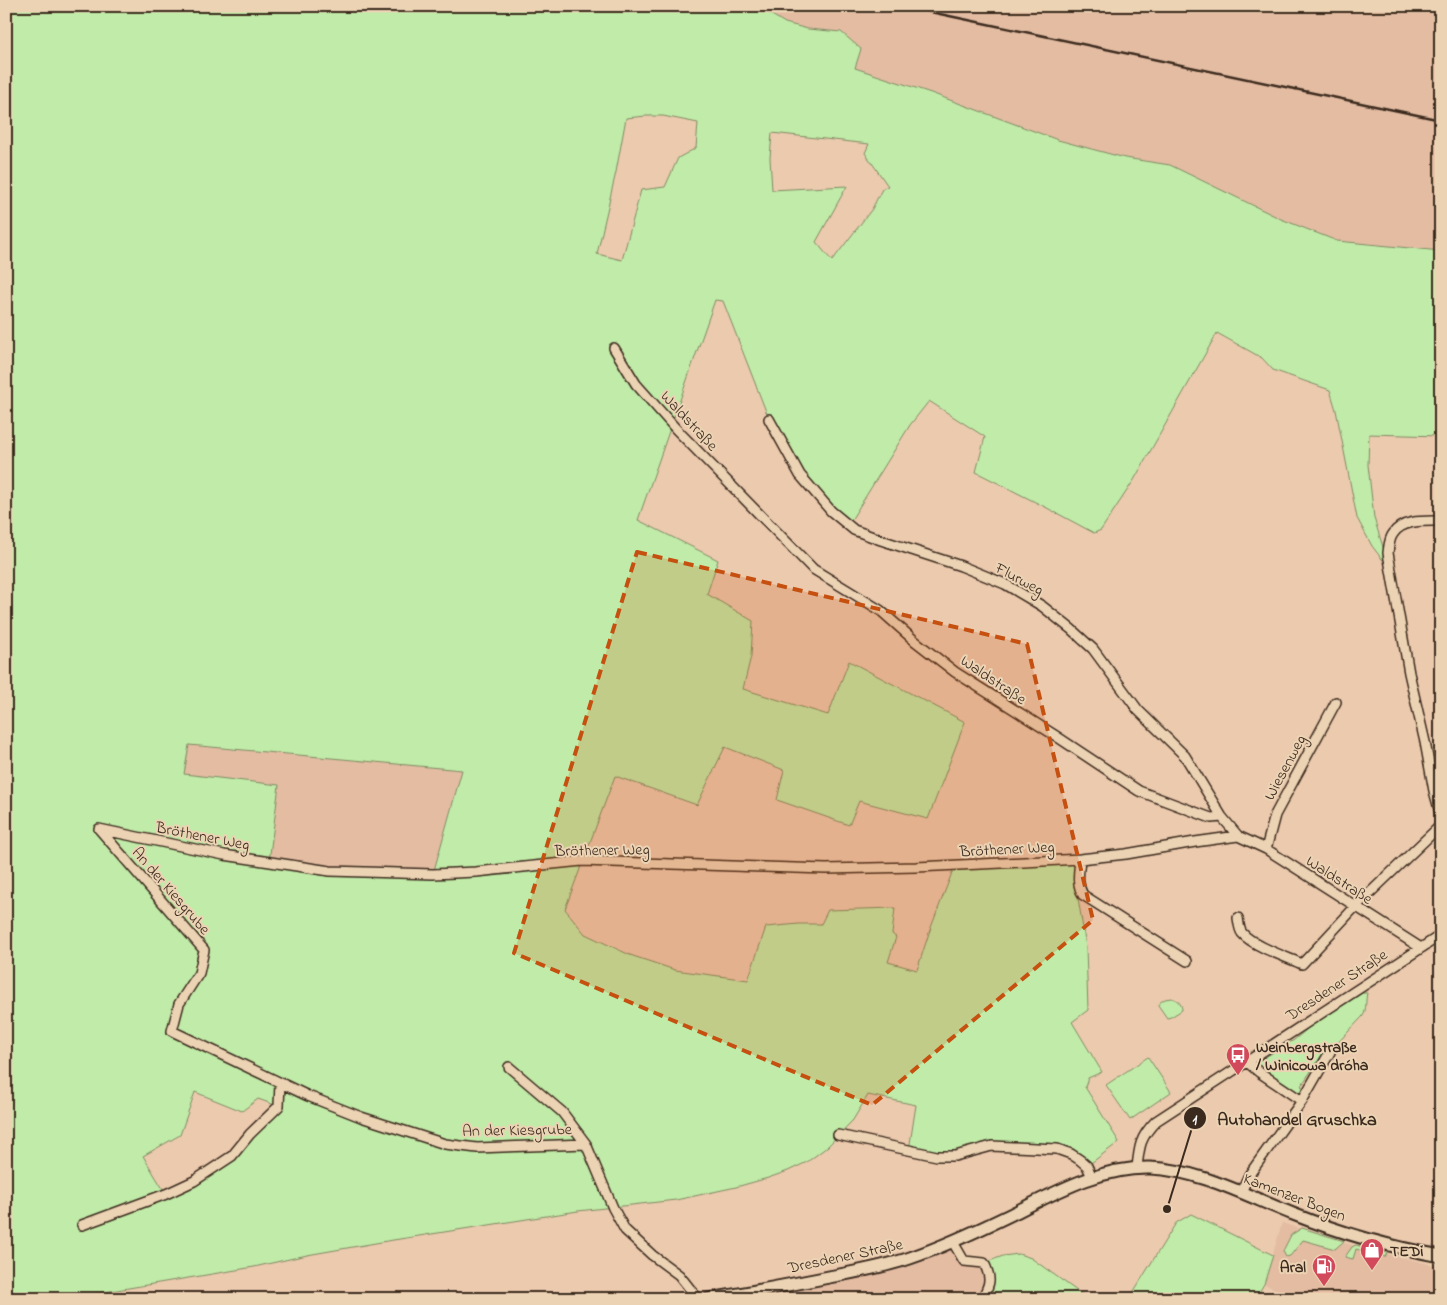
<svg xmlns="http://www.w3.org/2000/svg" width="1447" height="1305" font-family="'Indie Flower',sans-serif">
  <style>
    .built { fill: #e3bca2 }
    .green { fill: #c1eba8; stroke: #7e8a63; fill-rule: evenodd }
    .lines { fill: none; stroke-linecap: round; stroke-linejoin: round }
    .minor-casing { stroke: #3b2a1e; stroke-width: 12 }
    .major-casing { stroke: #3b2a1e; stroke-width: 15 }
    .minor { stroke: #ecd3b4; stroke-width: 9 }
    .major { stroke: #ecd3b4; stroke-width: 11 }
    .rail { stroke: #3b2a1e; stroke-width: 2.5 }
    .marked { fill: #c55010; fill-opacity: 0.2; stroke: #c55010; stroke-width: 4; stroke-dasharray: 10 6; stroke-linejoin: round }
    .labels { text-anchor: middle; stroke-width: 4; stroke-linejoin: round; paint-order: stroke }
    .street-label { font-size: 16px; fill: #3b2a1e; stroke: #ecd3b4 }
    .poi-label { font-size: 16px; font-weight: bold; fill: #3b2a1e; stroke: #ecd3b4; text-anchor: start }
    .leader { fill: none; stroke: #3b2a1e; stroke-width: 2 }
    .callout-dot { fill: #3b2a1e; stroke: #ecd3b4; stroke-width: 2 }
    .mark-label { font-size: 15px; text-anchor: middle; font-weight: bold; fill: #fff }
    .callout-label { font-size: 18px; text-anchor: middle; font-weight: bold; fill: #3b2a1e; stroke: #ecd3b4; stroke-width: 4; stroke-linejoin: round; paint-order: stroke }
  </style>
  <rect width="100%" height="100%" fill="#eccaae"/>
  <filter id="ink" filterUnits="userSpaceOnUse"><feTurbulence type="fractalNoise" baseFrequency=".02" numOctaves="2"/><feDisplacementMap in="SourceGraphic" scale="10" xChannelSelector="R" yChannelSelector="G"/><feConvolveMatrix kernelMatrix="1 2 1 2 8 2 1 2 1" color-interpolation-filters="sRGB"/></filter>
  <g filter="url(#ink)">
    <path class="built" d="M754 6H1441V251L1337 241 1281 219 1170 165 1125 158 1058 140 931 93 854 68 861 49 841 32 808 29 785 23 762 9Z
      M189 745 462 770 433 874 330 871 268 862 184 774Z
      M1282 1223 1354 1246 1441 1267V1299H1298L1264 1284Z
      M953 1242 964 1261 984 1263 989 1273 981 1299H714L848 1274Z"/>
    <path class="green" d="M6 6H753L762 9 785 23 808 29 841 32 861 49 855 68 931 93 1058 140 1125 158 1170 165 1281 219 1337 241 1441 251V436L1369 434 1368 465 1374 518 1393 580 1385 563 1372 546 1357 518 1336 410 1330 390 1273 370 1262 358 1217 333 1134 480 1101 530 1094 533 1051 510 976 472 985 437 929 401 910 425 848 525 800 475 769 419 723 301 715 300 638 520 718 560 707 594 753 621 751 656 743 689 828 715 849 661 965 722 928 819 859 801 849 825 777 800 784 770 725 747 697 805 615 776 565 909 585 934 630 955 675 970 748 980 766 927 799 924H821L828 910 895 908 892 934 896 937 888 962 917 970 930 930 955 865 1080 859 1081 893 1078 898 1086 947 1088 1010 1072 1022 1102 1072 1088 1078 1085 1087 1119 1142 1087 1166 1071 1154 1024 1147 962 1154 909 1150 916 1105 868 1095 853 1120 827 1147 807 1162 788 1171 768 1178 736 1187 676 1200 578 1211 387 1241 307 1255 254 1267 63 1299H6ZM646 116H663L698 123 696 148 678 158 665 187 641 190 622 260 597 254 616 172 626 118ZM772 133 869 144 865 153 888 186 882 189 872 209 832 261 816 242 847 186 772 190 770 158ZM189 745 462 770 433 874 330 871 269 862 279 785 184 774ZM195 1092 242 1111 258 1099 278 1106 232 1156 166 1194 143 1156 180 1135Z
      M1362 993H1367C1365 1001 1367 1009 1363 1016L1331 1050 1326 1049 1301 1086 1306 1089 1304 1094 1300 1095 1263 1071 1255 1063 1294 1040 1312 1025Z
      M1171 998C1177 999 1182 1004 1182 1010L1171 1017 1167 1018 1158 1005 1159 1003 1165 999Z
      M1148 1057 1171 1092 1130 1120 1106 1085Z
      M1191 1214 1273 1255 1264 1284 1255 1299H1129L1176 1223Z
      M1302 1228 1344 1241 1335 1249 1303 1240 1290 1256 1286 1257 1283 1251 1291 1235Z
      M1356 1245 1387 1253 1385 1257 1356 1249 1353 1259 1345 1257 1352 1247Z
      M1019 1254 1031 1258 1088 1299H982L987 1289 984 1263 1003 1256Z"/>
    <g class="lines">
      <g class="minor-casing">
        <path id="minor" d="M614 348 636 384 676 429 813 569 880 610 915 641 955 672 1056 736 1139 791 1211 818 1222 817 1238 836 1266 849 1421 948
          M769 419 800 475 831 511 854 530 881 540 961 566 1005 584 1042 606 1071 629 1093 649 1138 710 1185 756 1222 817
          M1441 521C1426 521 1402 519 1393 534 1389 539 1389 546 1388 553L1409 673 1425 742 1434 791 1441 816
          M99 829 224 855 330 871 433 874 476 872 582 861 826 869 916 867 1024 862 1080 859 1126 854 1195 842 1238 836
          M100 830 204 950 199 973 179 1004 172 1031 308 1096 361 1117 445 1144 477 1148 586 1144
          M1266 849 1275 815 1336 702
          M1080 859C1079 871 1076 884 1083 895L1187 961
          M1238 918C1239 923 1239 929 1242 933 1253 946 1286 957 1302 964L1355 907 1441 825
          M1247 1062 1259 1072 1302 1101
          M509 1067 562 1112 586 1144 613 1208 625 1230 652 1255 679 1275 698 1299
          M838 1135 937 1156H955L992 1146 1057 1149 1071 1154 1080 1160 1087 1166 1092 1177
          M1137 1168C1139 1147 1140 1137 1156 1121L1441 935
          M1241 1192 1249 1175 1302 1101 1330 1052
          M82 1225 166 1194 194 1181 232 1156 250 1134 279 1106 280 1083
          M953 1242 964 1261 984 1263C992 1279 990 1284 982 1299"/>
      </g>
      <g class="major-casing">
        <path id="major" d="M709 1299C746 1293 783 1286 819 1279 849 1273 881 1268 910 1258 945 1246 979 1230 1012 1214 1056 1192 1100 1167 1150 1168 1200 1170 1247 1196 1293 1214 1341 1233 1390 1247 1441 1256"/>
      </g>
      <use href="#minor" class="minor"/>
      <use href="#major" class="major"/>
      <path class="rail" d="M902 6 1441 120"/>
    </g>
  </g>
  <path class="marked" d="M637 552 1027 644 1093 920 872 1105 514 953Z"/>
  <defs>
    <g id="bus-pin" transform="scale(1.25)"><path d="M0 17L-7.5 6A9.5 9.5 0 1 1 7.5 6Z" fill="#d1495b" stroke="#ecd3b4"/><path d="M-5-6H5V4H4V6H2V4H-2V6H-4V4H-5ZM-3.5-4V0h7V-4ZM-3.5 1.2v1.5H-2V1.2ZM2 1.2v1.5H3.5V1.2Z" fill="#fff"/></g>
    <g id="shop-pin" transform="scale(1.25)"><path d="M0 17L-7.5 6A9.5 9.5 0 1 1 7.5 6Z" fill="#d1495b" stroke="#ecd3b4"/><path d="M-5-2.5h2.3a2.7 3.5 0 0 1 5.4 0H5L5.5 6h-11ZM-1.5-2.5h3a1.5 2.3 0 0 0-3 0Z" fill="#fff"/></g>
    <g id="fuel-pin" transform="scale(1.25)"><path d="M0 17L-7.5 6A9.5 9.5 0 1 1 7.5 6Z" fill="#d1495b" stroke="#ecd3b4"/><path d="M-5.5-6h7V0h2V4h1.3V-2.5L3-4.5l.8-.8L6-3V5H2.5V1h-1V6h-7ZM-4.2-4.7v3.2H.2V-4.7Z" fill="#fff"/></g>
  </defs>
  <g fill-rule="evenodd">
    <use href="#bus-pin" x="1238" y="1055"/>
    <use href="#shop-pin" x="1372" y="1250"/>
    <use href="#fuel-pin" x="1324" y="1266"/>
  </g>
  <g class="labels">
    <g class="street-label">
      <text transform="translate(690 420) rotate(47)" y="6">Waldstraße</text>
      <text transform="translate(1020 578) rotate(28)" y="6">Flurweg</text>
      <text transform="translate(994 679) rotate(34)" y="6">Waldstraße</text>
      <text transform="translate(1284 767) rotate(-62)" y="6">Wiesenweg</text>
      <text transform="translate(203 835) rotate(11)" y="6">Bröthener Weg</text>
      <text transform="translate(1007 848) rotate(-3)" y="6">Bröthener Weg</text>
      <text transform="translate(602 849) rotate(-1)" y="6">Bröthener Weg</text>
      <text transform="translate(1340 879) rotate(33)" y="6">Waldstraße</text>
      <text transform="translate(172 890) rotate(49)" y="6">An der Kiesgrube</text>
      <text transform="translate(1336 984) rotate(-33)" y="6">Dresdener Straße</text>
      <text transform="translate(517 1129) rotate(-1)" y="6">An der Kiesgrube</text>
      <text transform="translate(1295 1196) rotate(21)" y="6">Kamenzer Bogen</text>
      <text transform="translate(845 1255) rotate(-12)" y="6">Dresdener Straße</text>
    </g>
    <g class="poi-label">
      <text x="1256" y="1052">Weinbergstraße<tspan x="1256" dy="18">/ Winicowa dróha</tspan></text>
      <text x="1390" y="1256">TEDi</text>
      <text x="1306" y="1272" text-anchor="end">Aral</text>
    </g>
  </g>
  <path class="leader" d="M1167 1209L1195 1118"/>
  <g class="callout-dot">
    <circle cx="1167" cy="1209" r="5"/>
    <circle cx="1195" cy="1118" r="12"/>
  </g>
  <g class="mark-label">
    <text x="1195" y="1124">1</text>
  </g>
  <g class="callout-label">
    <text x="1297" y="1125">Autohandel Gruschka</text>
  </g>
  <rect width="1447" height="1305" fill="none" stroke="#ecd3b4" stroke-width="25"/>
  <rect x="12" y="12" width="1422" height="1280" fill="none" stroke="#3b2a1e" stroke-width="2" filter="url(#ink)"/>
</svg>
